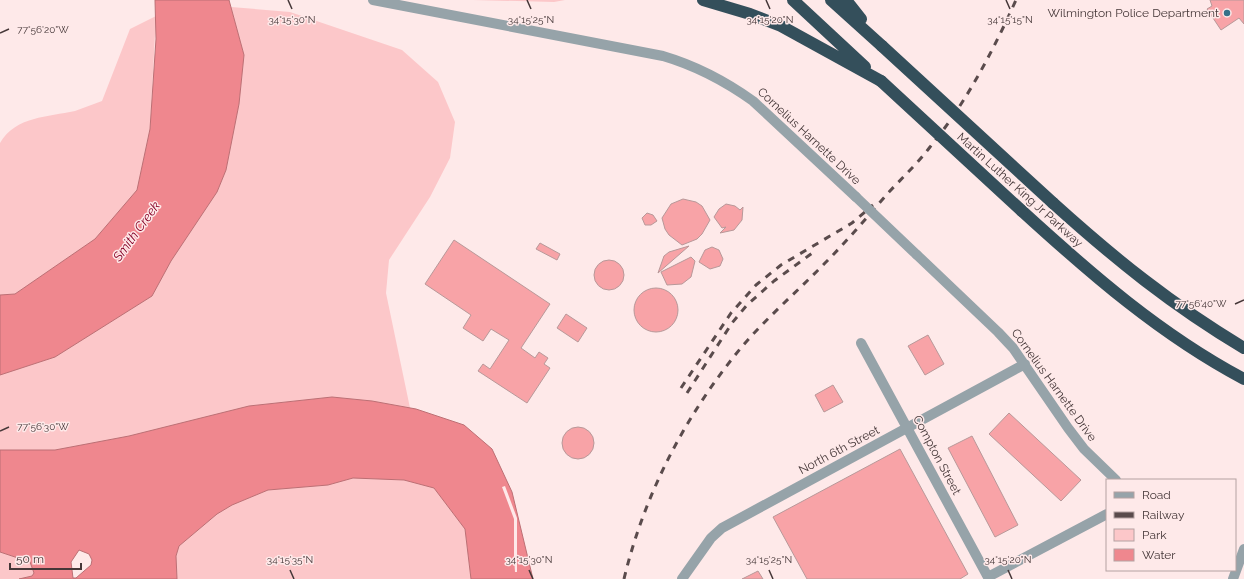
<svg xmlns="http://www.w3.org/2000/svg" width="1244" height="579" font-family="Raleway,sans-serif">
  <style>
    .green { fill: #fcc7c9 }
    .water { fill: #ef878e; stroke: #bc6f74; fill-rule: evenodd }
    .pier { fill: #fee9e9 }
    .building { fill: #f8a3a7; stroke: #b89899 }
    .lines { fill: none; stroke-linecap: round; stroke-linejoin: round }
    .minor { stroke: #96a3a9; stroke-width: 10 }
    .motorway { stroke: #344f5b; stroke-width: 12 }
    .rail { stroke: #5a4b4c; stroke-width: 3; stroke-dasharray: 7 7; stroke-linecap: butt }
    .minor-bridge { stroke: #96a3a9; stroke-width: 10 }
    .motorway-bridge { stroke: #344f5b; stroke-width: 12 }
    .ticks { fill: none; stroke: #453738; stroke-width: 1.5 }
    .poi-dot { fill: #367189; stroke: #fee9e9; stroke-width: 1.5 }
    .labels { text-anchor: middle; stroke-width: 3; stroke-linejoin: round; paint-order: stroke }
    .poi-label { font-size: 12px; fill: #453738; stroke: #fee9e9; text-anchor: end }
    .street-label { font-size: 12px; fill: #453738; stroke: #fee9e9 }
    .water-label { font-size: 13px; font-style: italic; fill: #860126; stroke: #fee9e9 }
    .ticks-label { font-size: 10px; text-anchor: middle; fill: #453738; stroke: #fee9e9; stroke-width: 3; stroke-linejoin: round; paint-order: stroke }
  </style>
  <rect width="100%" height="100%" fill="#fee9e9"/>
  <path class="green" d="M473 0H565L554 2Z
    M231 7 290 12 402 50 438 82 455 122 450 158 430 197 389 260 386 293 410 408 372 401 332 397 249 406 129 436 55 450H0V375L55 357 152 296 171 261 217 192 226 170 239 104 244 55Z
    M156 16 150 129 137 190 95 239 15 294 0 295V143C16 116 48 117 75 111 84 108 93 104 102 101L130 29Z
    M353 478 404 480 434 488 465 529 471 579H177L176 556 179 546 217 514 232 505 268 490 328 485Z
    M0 552 30 562 34 573 32 576 19 579H0Z"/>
  <path class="water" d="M155 0H229L244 55 239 104 226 170 217 192 171 261 152 296 55 357 0 375V295L15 294 95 239 137 190 150 129 156 39Z
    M332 397 372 401 416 409 464 425 492 449 512 492 533 579H471L465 529 434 488 404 480 353 478 328 485 268 490 232 505 217 514 179 546 176 556 177 579H19L32 576 34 573 30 562 0 552V450H55L129 436 249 406ZM79 550 89 554 92 560 91 565 76 578H73L71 562Z"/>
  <path class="pier" d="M505 486 517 518V572H515L514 558V519L502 487Z"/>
  <path class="building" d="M1210 0H1244V24L1239 18 1221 30 1207 9 1212 6Z
    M683 199 696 202 702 206 710 220 702 234 697 239 682 245 669 235 665 229 662 218 671 204Z
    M726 204 735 206 740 210 743 207 742 220 734 230 720 233 726 227 722 228 714 217 719 209Z
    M647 213 653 215 657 221 651 225H645L642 218Z
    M454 240 550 304 521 348 535 358 539 352 548 358 544 364 550 368 527 403 478 371 483 364 490 369 509 340 491 329 483 341 463 328 471 315 425 284Z
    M540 243 560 254 557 260 536 249Z
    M689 246 658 273 664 256 669 252Z
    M712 247 719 250 723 259 720 266 710 269 699 262 705 250Z
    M691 257 695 261 691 277 682 284 667 285 661 272Z
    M594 275a15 15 0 1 1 30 0a15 15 0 1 1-30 0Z
    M634 310a22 22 0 1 1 44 0a22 22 0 1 1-44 0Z
    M566 314 587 328 578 342 557 328Z
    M928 335 944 364 925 375 908 346Z
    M833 385 843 402 824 412 815 395Z
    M1009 413 1081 480 1061 501 989 434Z
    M562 443a16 16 0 1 1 32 0a16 16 0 1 1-32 0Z
    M972 436 1018 525 995 537 948 448Z
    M900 449 968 574 960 579H807L773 517Z
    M758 571 763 579H742Z"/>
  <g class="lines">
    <path class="minor" d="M373 0 663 56C697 66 725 81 753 101L856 197
      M917 255 998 332 1013 348 1068 428 1084 449 1116 480
      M861 343 989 579
      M988 577 1107 514
      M682 579 711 538 722 528 1025 364
      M1233 579 1244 549"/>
    <path class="motorway" d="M703 0 750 14 781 26 881 81
      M793 0 865 67
      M831 0 882 46
      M846 0 861 19
      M1053 203C1115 259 1172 305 1244 348
      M1022 211C1091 274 1161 335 1244 379"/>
    <path class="rail" d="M681 388 731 313 756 285 781 265 852 223 873 205
      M687 393 732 323 747 305 774 281 815 251
      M624 579C644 495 685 416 740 349 766 318 797 292 825 263 848 240 868 216 889 192 903 177 918 163 930 147 966 103 993 51 1016 0"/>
    <path class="minor-bridge" d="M856 197 917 255"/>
    <path class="motorway-bridge" d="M882 46 1053 203
      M881 81 1022 211"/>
  </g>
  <path class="ticks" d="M288 0 292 9M527 0 531 9M766 0 770 9M1006 0 1010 9M0 33 9 29M1235 304 1244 300M0 431 9 427M290 570 294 579M529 570 533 579M769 570 773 579M1008 570 1012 579"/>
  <circle class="poi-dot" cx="1227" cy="13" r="4"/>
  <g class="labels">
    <g class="poi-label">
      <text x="1219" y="17">Wilmington Police Department</text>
    </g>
    <g class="street-label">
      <text transform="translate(809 136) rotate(43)" y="4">Cornelius Harnette Drive</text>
      <text transform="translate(1020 190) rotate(42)" y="4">Martin Luther King Jr Parkway</text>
      <text transform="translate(1054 385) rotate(54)" y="4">Cornelius Harnette Drive</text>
      <text transform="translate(839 450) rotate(-28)" y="4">North 6th Street</text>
      <text transform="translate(937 455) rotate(62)" y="4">Compton Street</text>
    </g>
    <g class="water-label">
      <text transform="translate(136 231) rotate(-54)" y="5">Smith Creek</text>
    </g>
  </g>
  <g class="ticks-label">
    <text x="292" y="23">34°15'30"N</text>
    <text x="531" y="23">34°15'25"N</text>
    <text x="770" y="23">34°15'20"N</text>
    <text x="1010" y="23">34°15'15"N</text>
    <text x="43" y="33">77°56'20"W</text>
    <text x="1201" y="307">77°56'40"W</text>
    <text x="43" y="430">77°56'30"W</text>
    <text x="290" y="563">34°15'35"N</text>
    <text x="529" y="563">34°15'30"N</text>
    <text x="769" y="563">34°15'25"N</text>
    <text x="1008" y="563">34°15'20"N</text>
  </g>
  <rect x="1106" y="479" width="130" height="92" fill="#fee9e9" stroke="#b4a2a2"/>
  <rect x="1114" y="492" width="20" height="6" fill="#96a3a9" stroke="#b4a2a2"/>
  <text x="1142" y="499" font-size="12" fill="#453738">Road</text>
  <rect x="1114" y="512" width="20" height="6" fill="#5a4b4c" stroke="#b4a2a2"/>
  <text x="1142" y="519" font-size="12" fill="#453738">Railway</text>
  <rect x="1114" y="529" width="20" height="12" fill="#fcc7c9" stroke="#b4a2a2"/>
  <text x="1142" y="539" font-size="12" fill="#453738">Park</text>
  <rect x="1114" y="549" width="20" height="12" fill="#ef878e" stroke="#b4a2a2"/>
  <text x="1142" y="559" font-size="12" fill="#453738">Water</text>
  <path d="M10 563v6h71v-6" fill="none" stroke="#453738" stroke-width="2"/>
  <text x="16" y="563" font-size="12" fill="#453738" stroke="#fee9e9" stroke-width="3" paint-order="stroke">50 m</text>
</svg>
